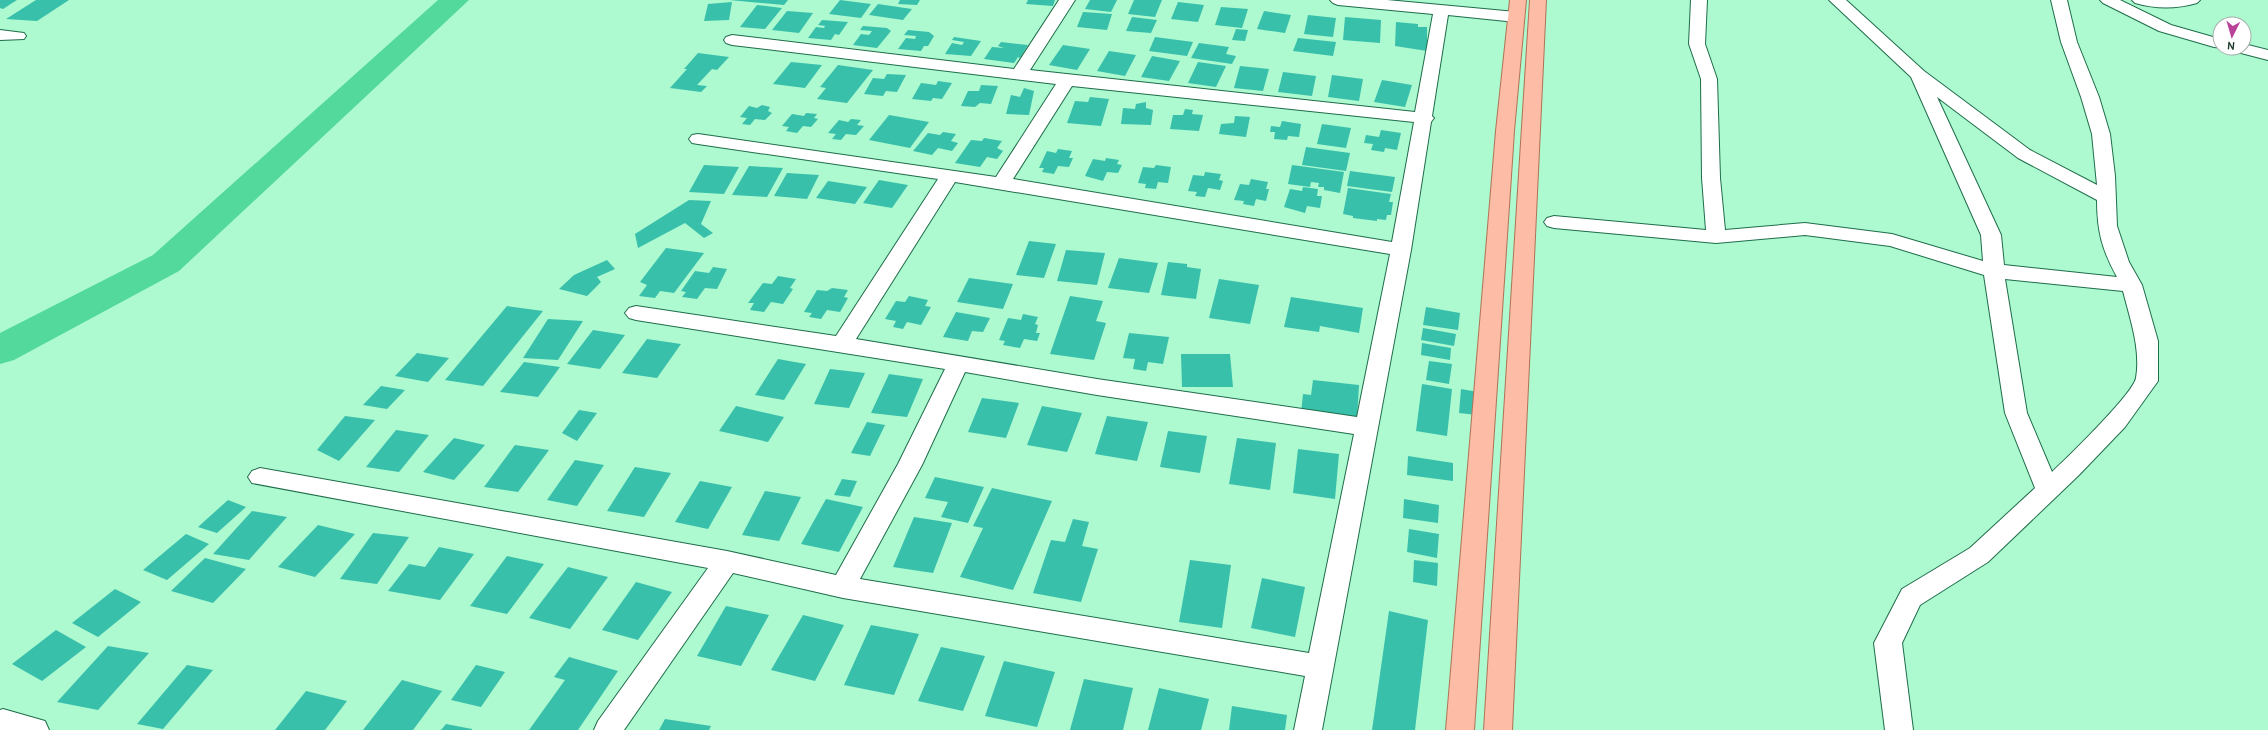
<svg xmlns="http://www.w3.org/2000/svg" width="2268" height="730" font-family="Cabin,sans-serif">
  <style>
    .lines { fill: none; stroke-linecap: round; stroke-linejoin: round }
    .river { fill: #52d99b; fill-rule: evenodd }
    .building { fill: #38c0ab }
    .street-casing { stroke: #1e6d4a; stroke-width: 2 }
    .primary-casing { stroke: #ae7355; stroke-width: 2 }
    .street { fill: #fff; fill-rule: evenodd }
    .primary { fill: #fdbca6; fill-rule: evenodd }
  </style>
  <rect width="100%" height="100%" fill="#adf9d0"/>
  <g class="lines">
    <path class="river" d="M438 0H469L179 271 14 360 0 364V333L153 255Z"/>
  </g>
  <path class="building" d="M0 0H17L3 9 0 8Z
    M36 0H69L37 21 6 19Z
    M729 0H788L784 5Z
    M840 0 871 4 861 18 829 14Z
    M900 0H920L917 5 898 4Z
    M1028 0H1055L1053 6 1026 4Z
    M1090 0H1117L1111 12 1085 9Z
    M1134 0H1162L1155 17 1128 14Z
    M732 2 729 20 704 21 708 4Z
    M1178 2 1204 5 1198 22 1171 19Z
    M878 4 912 9 903 20 869 15Z
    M757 5 782 8 765 29 740 27Z
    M1221 7 1248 9 1242 28 1215 25Z
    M787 11 813 13 799 33 772 30Z
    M1264 11 1291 15 1285 33 1257 29Z
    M1083 12 1112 14 1107 30 1077 27Z
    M1308 15 1336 18 1333 37 1304 34Z
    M1132 17 1157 20 1151 33 1126 31Z
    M1345 17 1381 20 1380 43 1343 40Z
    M822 20 848 22 839 35 835 34 831 40 808 38 816 27 824 28 825 26 818 25Z
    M1396 22 1418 24V27H1427V51L1395 46Z
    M863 26 887 28 891 31 877 48 853 45 861 34 869 35 872 31 860 30Z
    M1236 29 1248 30 1245 41 1232 40Z
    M908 30 929 32 934 36 928 46H924L921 51 898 49 906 38 915 39 916 36 904 35Z
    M954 37 981 41 971 56 945 54 952 43 962 45 964 42 952 40Z
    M1155 37 1193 42 1187 56 1149 51Z
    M1298 38 1336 42 1333 56 1293 51Z
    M1001 42 1028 45 1020 58 1018 57 1014 63 984 59 992 47 1004 48 998 46Z
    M1199 43 1229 47 1226 54 1236 56 1232 64 1191 58Z
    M1063 45 1090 49 1077 70 1049 65Z
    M1109 51 1136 55 1125 76 1097 71Z
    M698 53 729 57 717 70 712 69 697 85 707 86 701 92 670 88 687 69H684Z
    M1152 56 1180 61 1169 81 1141 77Z
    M791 62 822 65 805 88 773 84Z
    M1198 62 1226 66 1216 87 1188 83Z
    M838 65 873 70 847 103 817 99 826 88 820 87Z
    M1240 66 1269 69 1263 91 1234 88Z
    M1283 72 1316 76 1312 96 1278 92Z
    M887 74 906 75 897 92 886 91 883 96 864 94 873 78 884 79Z
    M1332 75 1363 79 1359 101 1328 97Z
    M1382 80 1412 85 1405 107 1374 102Z
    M938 81 952 83 942 99 933 98 931 101 912 99 921 83 936 85Z
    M981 85 998 86 991 104 980 103 975 107 961 106 968 91H979Z
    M1024 88 1034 91 1029 115 1006 114 1011 95 1020 97Z
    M1090 97 1109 99 1101 126 1067 123 1075 101 1088 102Z
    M1146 102V108L1153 110 1151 125 1121 124 1123 108 1135 109 1136 104Z
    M762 105 770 107 768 111 772 113 765 120 755 119 750 125 742 124 747 118 740 117 749 106 757 108Z
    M1185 109 1193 110 1192 114 1203 115 1199 131 1170 129 1173 115H1183Z
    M806 113 817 114 814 118 818 119 811 127 803 126 797 133 786 131 789 127 782 126 792 114 804 116Z
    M889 115 929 122 910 148 869 140Z
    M1235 116 1250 117 1246 137 1219 134 1221 124 1234 123Z
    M851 119 861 120 857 125 864 126 856 135 846 134 841 140 832 139 836 134 828 133 839 120 848 122Z
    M1282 121 1301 124 1299 137 1288 136 1287 140 1274 139 1275 132H1270L1271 126 1280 127Z
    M1322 124 1351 128 1346 148 1317 144Z
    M1381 130 1401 133 1397 150 1385 148 1384 152 1371 150 1373 144 1364 143 1366 135 1379 137Z
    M943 132 956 134 951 141 958 143 952 151 938 148 932 155 913 151 928 133 940 135Z
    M984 138 1002 141 997 148 1003 151 997 159 987 157 980 167 955 163 971 140 982 141Z
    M1306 147 1350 153 1346 171 1302 165Z
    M1058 149 1072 151 1069 158H1073L1069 167 1058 166 1054 174 1042 172 1044 168H1039L1047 151 1056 153Z
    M1106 158 1119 160 1117 164 1122 165 1118 173 1107 172 1103 181 1085 176 1093 159 1105 161Z
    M704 165 739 167 724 194 689 192Z
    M1156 165 1171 167 1168 183 1158 182 1156 189 1145 188 1146 184 1138 183 1143 167 1154 168Z
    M1292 165 1344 172 1340 193 1324 190V187H1318L1319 183 1311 182 1310 187 1288 184Z
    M749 166 783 168 767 197 732 195Z
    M1350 171 1395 177 1392 192 1347 186Z
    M1205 172 1221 174 1219 180 1223 181 1220 190 1208 188 1205 197 1195 196 1197 192 1188 191 1193 175 1204 176Z
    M787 173 819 175 807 199 774 196Z
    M1251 179 1268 182 1266 189H1269L1266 201 1256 199 1254 206 1243 204 1244 201 1234 200 1240 184 1249 185Z
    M879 180 908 185 892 208 863 203Z
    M828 181 867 187 855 204 816 198Z
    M1303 187 1318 189 1317 196H1322L1320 208 1307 206 1305 213 1284 207 1290 189 1302 191Z
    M1348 188 1391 194 1389 202H1393L1391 215H1387L1386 220 1377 219V221L1353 218V216L1343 214Z
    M689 200 711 201 701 224 713 233 704 238 685 223 638 248 635 234Z
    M1029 241 1056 244 1044 278 1016 275Z
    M666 248 704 253 674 293 660 291 655 298 639 296 647 285 640 282Z
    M1066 250 1105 253 1097 285 1057 281Z
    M1119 258 1158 263 1149 293 1108 288Z
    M607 260 615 269 597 277 601 282 587 296 559 289 574 275Z
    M1168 262 1187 264V267L1201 269 1196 299 1161 295Z
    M713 267 727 269 717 289 705 288 697 299 682 297 686 292 681 291 695 271 709 273Z
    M778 276 796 279 790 288 793 289 783 304 771 302 764 312 750 310 754 303H748L763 283 772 284Z
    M969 278 1013 284 1003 309 957 302Z
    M1219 279 1259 285 1250 324 1209 318Z
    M832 288 848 290 844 297 848 298 840 312 827 310 821 319 809 317 812 313 804 312 817 290 827 291Z
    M909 296 928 300 925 306 931 307 921 325 907 322 903 329 893 327 896 321 885 319 896 301 905 302Z
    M1070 296 1103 301 1096 321 1106 323 1094 360 1050 354Z
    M1291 297 1363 308 1359 333 1320 326 1319 332 1284 327Z
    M507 306 543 311 483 386 445 380Z
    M1426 307 1460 313 1458 330 1423 325Z
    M956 312 990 318 983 332 972 331 968 341 943 337Z
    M1023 314 1038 317 1035 324 1038 325 1036 333H1040L1037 341 1024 339 1020 348 1003 345 1005 341 999 340 1008 318 1021 320Z
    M548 319 583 321 558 360 523 358Z
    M1423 328 1456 334 1454 346 1421 340Z
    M593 330 625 335 600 369 567 364Z
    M1129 333 1169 337 1163 364 1148 362 1146 371 1133 369 1135 359 1123 358Z
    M647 339 681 344 657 378 622 373Z
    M1422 343 1451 348 1450 360 1421 355Z
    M417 353 449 358 428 382 395 376Z
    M1181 354H1230L1233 387H1182Z
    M778 359 806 364 784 400 755 395Z
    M1429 361 1452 364 1449 384 1426 380Z
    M524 362 560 367 538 397 500 392Z
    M830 369 865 373 849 408 814 404Z
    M889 374 923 379 907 417 871 413Z
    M1313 380 1359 385 1357 419 1301 413 1303 394 1311 395Z
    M1422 384 1452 389 1447 436 1416 431Z
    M381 386 405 390 387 409 363 405Z
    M1461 389 1478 392 1477 415 1459 413Z
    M982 398 1019 403 1006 438 968 432Z
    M736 406 784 417 768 442 719 431Z
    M1042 406 1082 413 1067 452 1027 445Z
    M579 410 597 413 577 441 562 433Z
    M345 416 375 420 339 461 317 450Z
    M1107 416 1148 422 1137 461 1095 454Z
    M867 422 885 425 870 456 851 453Z
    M396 430 429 435 399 472 366 467Z
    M1168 431 1207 436 1200 473 1160 467Z
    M454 438 485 445 454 480 423 472Z
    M1237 438 1276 443 1270 490 1229 484Z
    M515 445 549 450 518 492 484 487Z
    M1298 449 1339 454 1335 499 1293 493Z
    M1408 456 1453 463V481L1407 475Z
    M575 460 604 465 577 506 547 500Z
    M635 467 671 473 644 517 607 511Z
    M935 477 984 487 968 523 941 517 948 502 925 498Z
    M842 479 857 481 850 497 834 495Z
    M700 481 732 487 708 529 675 522Z
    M992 488 1052 501 1013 590 960 577 983 528 973 526Z
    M765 491 801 497 779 541 742 535Z
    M826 499 863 507 839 552 801 544Z
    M1404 499 1439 505 1438 523 1403 518Z
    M228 500 246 507 217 533 198 527Z
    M252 511 287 517 249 560 213 554Z
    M914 517 952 523 933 573 893 567Z
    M1073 519 1089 522 1082 546 1098 549 1081 602 1033 593 1051 540 1065 542Z
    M318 525 355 534 315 577 278 567Z
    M1409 529 1439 534 1437 558 1407 552Z
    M373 533 409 537 377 584 340 579Z
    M186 534 209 544 167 580 143 570Z
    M439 547 474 554 440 600 388 591 409 564 425 567Z
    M507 556 544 564 507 614 470 606Z
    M205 558 246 569 213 603 171 591Z
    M1190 560 1231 565 1222 628 1179 622Z
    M1414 560 1438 563 1437 586 1413 582Z
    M568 567 608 577 570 629 529 618Z
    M1262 578 1305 587 1295 637 1251 628Z
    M636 582 672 592 638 640 602 630Z
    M115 589 141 602 98 637 72 623Z
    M726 606 769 615 741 666 697 656Z
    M1389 611 1428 620 1415 730H1372Z
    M803 615 844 625 815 681 771 670Z
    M871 625 919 634 894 695 844 685Z
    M56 630 86 647 42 681 12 664Z
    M108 646 149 653 98 710 57 702Z
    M941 647 985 656 963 711 918 701Z
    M569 657 618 671 578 730H529L565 680 554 677Z
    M1004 661 1055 672 1037 727 985 716Z
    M187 665 213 670 163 729 137 724Z
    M476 665 505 672 481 707 451 700Z
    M1084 679 1133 688 1123 730H1070Z
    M402 680 442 691 413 730H363Z
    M1159 688 1209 699 1201 730H1148Z
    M306 691 347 701 325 730H275Z
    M1232 706 1287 715 1285 730H1229Z
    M665 719 711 726 709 730H659Z
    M446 724 472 729V730H441Z"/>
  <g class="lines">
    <g class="street-casing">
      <path id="street" d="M1059 0H1075L1030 70 1415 112 1433 14 1338 5 1333 3 1330 0H1387L1516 12 1522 14 1524 17 1522 20 1516 22 1448 15 1432 116 1434 118 1431 122 1411 250 1322 730H1294L1305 676 843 598 733 573 624 730H594L598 721 708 568 252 483 248 477 252 471 260 468 727 551 836 575 898 464 945 369 636 320 629 318 625 313 629 308 636 306 836 336 938 179 698 144 692 143 689 139 692 135 698 134 996 177 1056 84 732 45 726 43 724 40 726 37 732 35 1014 69ZM1072 86 1414 122 1392 242 1013 179ZM955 182 1390 254 1357 417 1097 379 856 339ZM965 372 1097 395 1354 434 1309 653 860 579 922 465Z
        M1691 0H1707L1705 44 1717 79 1720 178 1725 230 1805 223 1892 234 1983 261 1981 235 1911 77 1829 0H1846L1924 71 2030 150 2097 185 2092 134 2081 97 2061 42 2051 0H2067L2077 42 2099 97 2110 134 2115 176 2117 226 2129 262 2142 285 2158 341V381L2125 427 2079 475 1988 562 1920 605 1902 643 1913 730H1885L1874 643 1902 589 1970 548 2035 488 2005 413 1984 275 1890 246 1805 235 1716 243 1554 228 1547 226 1544 222 1547 218 1554 216 1706 230 1702 178 1701 79 1689 44ZM1937 97 2018 158 2097 200C2097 231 2102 250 2117 277L2004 265 2001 235ZM2005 279 2123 291C2130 319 2141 349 2136 378 2133 394 2067 458 2052 472L2027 413Z
        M2100 0H2120L2171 25 2220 39V48H2223L2214 47 2159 31 2103 3Z
        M2132 0H2200L2197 3C2176 9 2156 9 2135 3Z
        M0 30 24 33 26 36 24 39 0 40Z
        M2244 44 2268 50V60L2233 51 2231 48H2244Z
        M3 709 45 721 49 730H0V710Z"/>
    </g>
    <g class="primary-casing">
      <path id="primary" d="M1510 0H1526L1514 131 1474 730H1446L1496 131Z
        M1530 0H1546L1512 730H1484Z"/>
    </g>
    <use href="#street" class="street"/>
    <use href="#primary" class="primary"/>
  </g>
  <g transform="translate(2232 36) rotate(185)"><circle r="19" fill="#ffffff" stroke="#a5b1ab"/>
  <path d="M0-3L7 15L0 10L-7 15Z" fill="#ba439a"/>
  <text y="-6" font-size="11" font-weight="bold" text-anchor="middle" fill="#1e3d2d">N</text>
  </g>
</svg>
